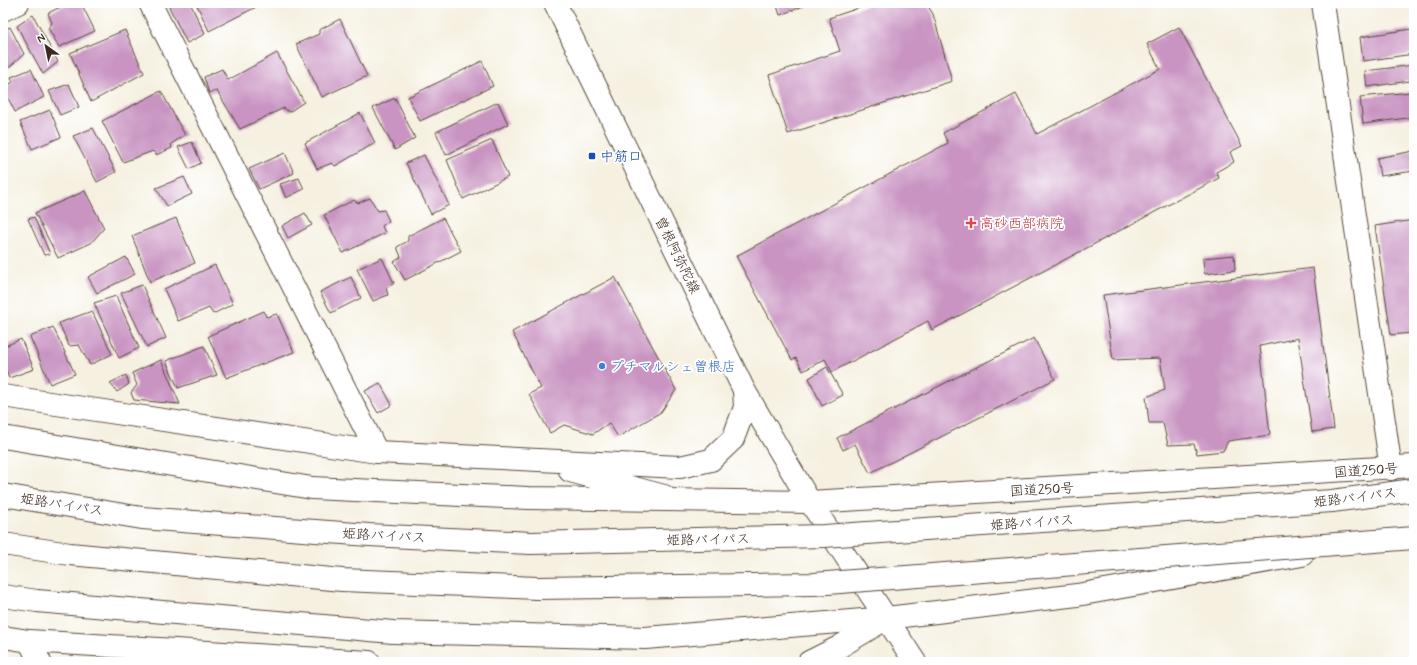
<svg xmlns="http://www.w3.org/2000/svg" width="1417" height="665" font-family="Mynerve,'Klee One',sans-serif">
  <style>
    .building { fill: #c994c2 }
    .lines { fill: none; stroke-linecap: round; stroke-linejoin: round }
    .minor-casing { stroke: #57483b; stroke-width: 24 }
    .major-casing { stroke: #57483b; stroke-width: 24 }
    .highway-casing { stroke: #57483b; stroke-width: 24 }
    .minor { stroke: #fff; stroke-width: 22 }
    .major { stroke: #fff; stroke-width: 22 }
    .highway { stroke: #fff; stroke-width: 22 }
    .highway-bridge-casing { stroke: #57483b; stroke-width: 24; stroke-linecap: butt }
    .highway-bridge { stroke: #fff; stroke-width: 22 }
    .transit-dot { fill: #1a4fb4; stroke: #fff; stroke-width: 1.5 }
    .health-dot { fill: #e0444e; stroke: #fff; stroke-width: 1.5 }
    .shop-dot { fill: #3f7fe0; stroke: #fff; stroke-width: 1.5 }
    .labels { text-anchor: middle; stroke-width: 3.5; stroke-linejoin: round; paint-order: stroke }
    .transit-label { font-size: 14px; fill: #164399; stroke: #fff; text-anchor: start }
    .health-label { font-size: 14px; fill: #be3a42; stroke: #fff; text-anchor: start }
    .street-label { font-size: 14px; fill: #3b2a1e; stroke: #fff }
    .shop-label { font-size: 14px; fill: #366cbe; stroke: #fff; text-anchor: start }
  </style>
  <rect width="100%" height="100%" fill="#fff"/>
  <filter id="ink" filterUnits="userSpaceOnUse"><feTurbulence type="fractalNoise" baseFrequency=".025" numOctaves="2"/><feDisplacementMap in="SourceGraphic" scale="8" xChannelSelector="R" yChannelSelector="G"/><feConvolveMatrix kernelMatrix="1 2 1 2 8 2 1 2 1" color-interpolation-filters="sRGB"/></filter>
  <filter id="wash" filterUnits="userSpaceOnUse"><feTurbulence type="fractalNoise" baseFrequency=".012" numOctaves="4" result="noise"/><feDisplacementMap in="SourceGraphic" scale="16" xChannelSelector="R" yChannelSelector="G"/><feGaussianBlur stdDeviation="0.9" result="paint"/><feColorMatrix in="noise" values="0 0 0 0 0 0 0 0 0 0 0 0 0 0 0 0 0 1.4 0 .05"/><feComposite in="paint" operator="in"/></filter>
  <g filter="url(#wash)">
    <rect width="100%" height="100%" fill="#f5f0e0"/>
    <g id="blocks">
      <path class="building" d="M69 3H81L95 31 59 47 48 28 52 23 48 13Z
        M167 3H190L205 34 187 43Z
        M196 3H264L209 31Z
        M776 3H812L780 15Z
        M874 3H926L933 14 952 81 788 134 769 75 840 51 829 18Z
        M33 15 58 62 43 74 17 26Z
        M340 19 367 76 322 97 296 44 319 34V30Z
        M10 27 24 54 6 70 3 63V30Z
        M1179 27 1242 146 1230 152 1234 162 1216 172 1219 178 932 330 928 321 832 372 825 359 803 371 796 358 792 360 736 256 948 143 943 133 1016 94 1037 134 1160 69 1147 44Z
        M1411 29 1414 54 1363 61 1360 37Z
        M125 30 144 73 91 102 70 53Z
        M277 53 304 102 289 112 284 108 240 129 217 91 209 93 204 77 222 69 228 80Z
        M482 61 493 86 420 121 408 97Z
        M1414 65V86L1411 87 1410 81 1367 87 1365 71Z
        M31 69 44 97 15 112 3 88 13 82 11 77Z
        M69 84 79 107 60 115 49 91Z
        M161 91 185 135 171 144 172 148 156 155 153 151 123 162 102 121Z
        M1411 92 1414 117 1363 124 1360 97Z
        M395 98 415 138 395 150 373 108Z
        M498 102 508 124 446 155 436 132Z
        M50 110 61 137 32 149 20 122Z
        M360 113 375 143 335 166 332 163 317 169 305 143Z
        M93 128 116 172 97 182 73 136Z
        M492 140 508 177 463 199 447 160Z
        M192 142 201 163 189 169 178 147Z
        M1414 151V171L1380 176 1377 158Z
        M285 153 294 173 259 189 249 169Z
        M424 155 449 205 431 214 406 163Z
        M184 177 192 194 167 206 156 188Z
        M299 178 304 189 286 198 280 184Z
        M85 191 104 228 91 243 58 258 35 213Z
        M370 198 378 211 384 210 389 221 382 226 385 233 343 253 324 215 354 200 358 203Z
        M305 213 312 225 288 238 282 226Z
        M34 217 50 254 44 255 28 219Z
        M176 218 195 263 150 282 132 236Z
        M443 218 461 251 405 280 394 262 401 257 397 247 408 241V236Z
        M1414 220V321L1412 322 1411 333 1391 335 1375 226Z
        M1234 255 1235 270 1205 274 1204 272 1203 258Z
        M126 257 135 274 97 293 88 277Z
        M382 258 394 283 386 288 388 295 373 301 357 269Z
        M215 265 233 304 213 314 209 308 178 321 164 289Z
        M1313 268 1334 429 1312 432 1298 338 1260 346 1270 435 1228 441 1223 451 1197 454 1194 444 1168 445 1163 423H1149L1146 397 1165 390 1160 358 1113 360 1103 295Z
        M351 277 361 298 331 313 320 292Z
        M615 277 676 390 661 412 618 437 609 423 593 434 564 425 550 433 529 394 541 388 512 332Z
        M142 285 166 338 147 347 121 293Z
        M116 296 139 348 119 358 94 303Z
        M92 311 112 354 90 365 79 345 69 346 59 323Z
        M264 311 266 317 277 314 294 352 226 378 208 336Z
        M53 327 75 374 50 384 30 337Z
        M1034 338 1055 379 870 473 855 444 843 450 837 438Z
        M21 339 34 369 9 378 5 369H3V347Z
        M204 346 217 375 178 388 166 361Z
        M161 360 180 404 134 400 131 393 137 385 132 373Z
        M827 367 843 395 822 406 809 378Z
        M126 375 129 384 117 392 110 383Z
        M380 383 392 405 378 413 365 391Z"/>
    </g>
  </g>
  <g filter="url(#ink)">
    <use href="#blocks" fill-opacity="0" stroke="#57483b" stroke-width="1"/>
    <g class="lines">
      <g class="minor-casing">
        <path id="minor" d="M150 3 377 452
          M1323 3 1391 469
          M3 10 18 3
          M3 396 377 452 680 467 711 460 733 439 745 407 744 390
          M570 471 664 496
          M3 637 29 641 369 662
          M29 641 40 662
          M809 662 839 647 887 618"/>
      </g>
      <g class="major-casing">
        <path id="major" d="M555 3 744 390 810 502"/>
      </g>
      <g class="highway-casing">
        <path id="highway" d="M3 437 312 488 528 498 810 502 1414 466
          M810 502 915 662
          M3 596 37 601 393 632 645 638 887 618 1077 595 1302 555"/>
      </g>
      <use href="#minor" class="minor"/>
      <use href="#major" class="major"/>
      <use href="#highway" class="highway"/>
      <g class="highway-bridge-casing">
        <path id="highway-bridge" d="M3 495 142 518 369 535 531 543 824 536 1332 501 1414 490
          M3 544 70 554 342 580 537 588 814 584 1414 538"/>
      </g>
      <use href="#highway-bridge" class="highway-bridge"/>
    </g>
  </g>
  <rect class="transit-dot" x="588" y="152" width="8" height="8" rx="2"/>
  <path class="health-dot" d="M969 217h4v4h4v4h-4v4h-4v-4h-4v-4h4z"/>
  <circle class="shop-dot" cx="602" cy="366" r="4"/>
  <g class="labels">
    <g class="transit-label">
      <text x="600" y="161">中筋口</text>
    </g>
    <g class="health-label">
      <text x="980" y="228">高砂西部病院</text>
    </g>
    <g class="street-label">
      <text transform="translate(678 255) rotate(64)" y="5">曽根阿弥陀線</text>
      <text transform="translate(1366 470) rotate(-4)" y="5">国道250号</text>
      <text transform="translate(1042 489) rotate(-3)" y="5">国道250号</text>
      <text transform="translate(1355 497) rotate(-7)" y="5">姫路バイパス</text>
      <text transform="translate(62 504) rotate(9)" y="5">姫路バイパス</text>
      <text transform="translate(1032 522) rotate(-4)" y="5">姫路バイパス</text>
      <text transform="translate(384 535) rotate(3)" y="5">姫路バイパス</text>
      <text transform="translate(708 539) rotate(-1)" y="5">姫路バイパス</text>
    </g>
    <g class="shop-label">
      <text x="610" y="371">プチマルシェ曽根店</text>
    </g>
  </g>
  <rect width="1417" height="665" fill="none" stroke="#fff" stroke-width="16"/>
  <g transform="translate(46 46) rotate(327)" stroke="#ffffff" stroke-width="3" paint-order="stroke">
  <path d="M0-3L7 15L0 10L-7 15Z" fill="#3b2a1e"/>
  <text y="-6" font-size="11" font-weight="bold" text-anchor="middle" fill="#3b2a1e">N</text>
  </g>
</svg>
